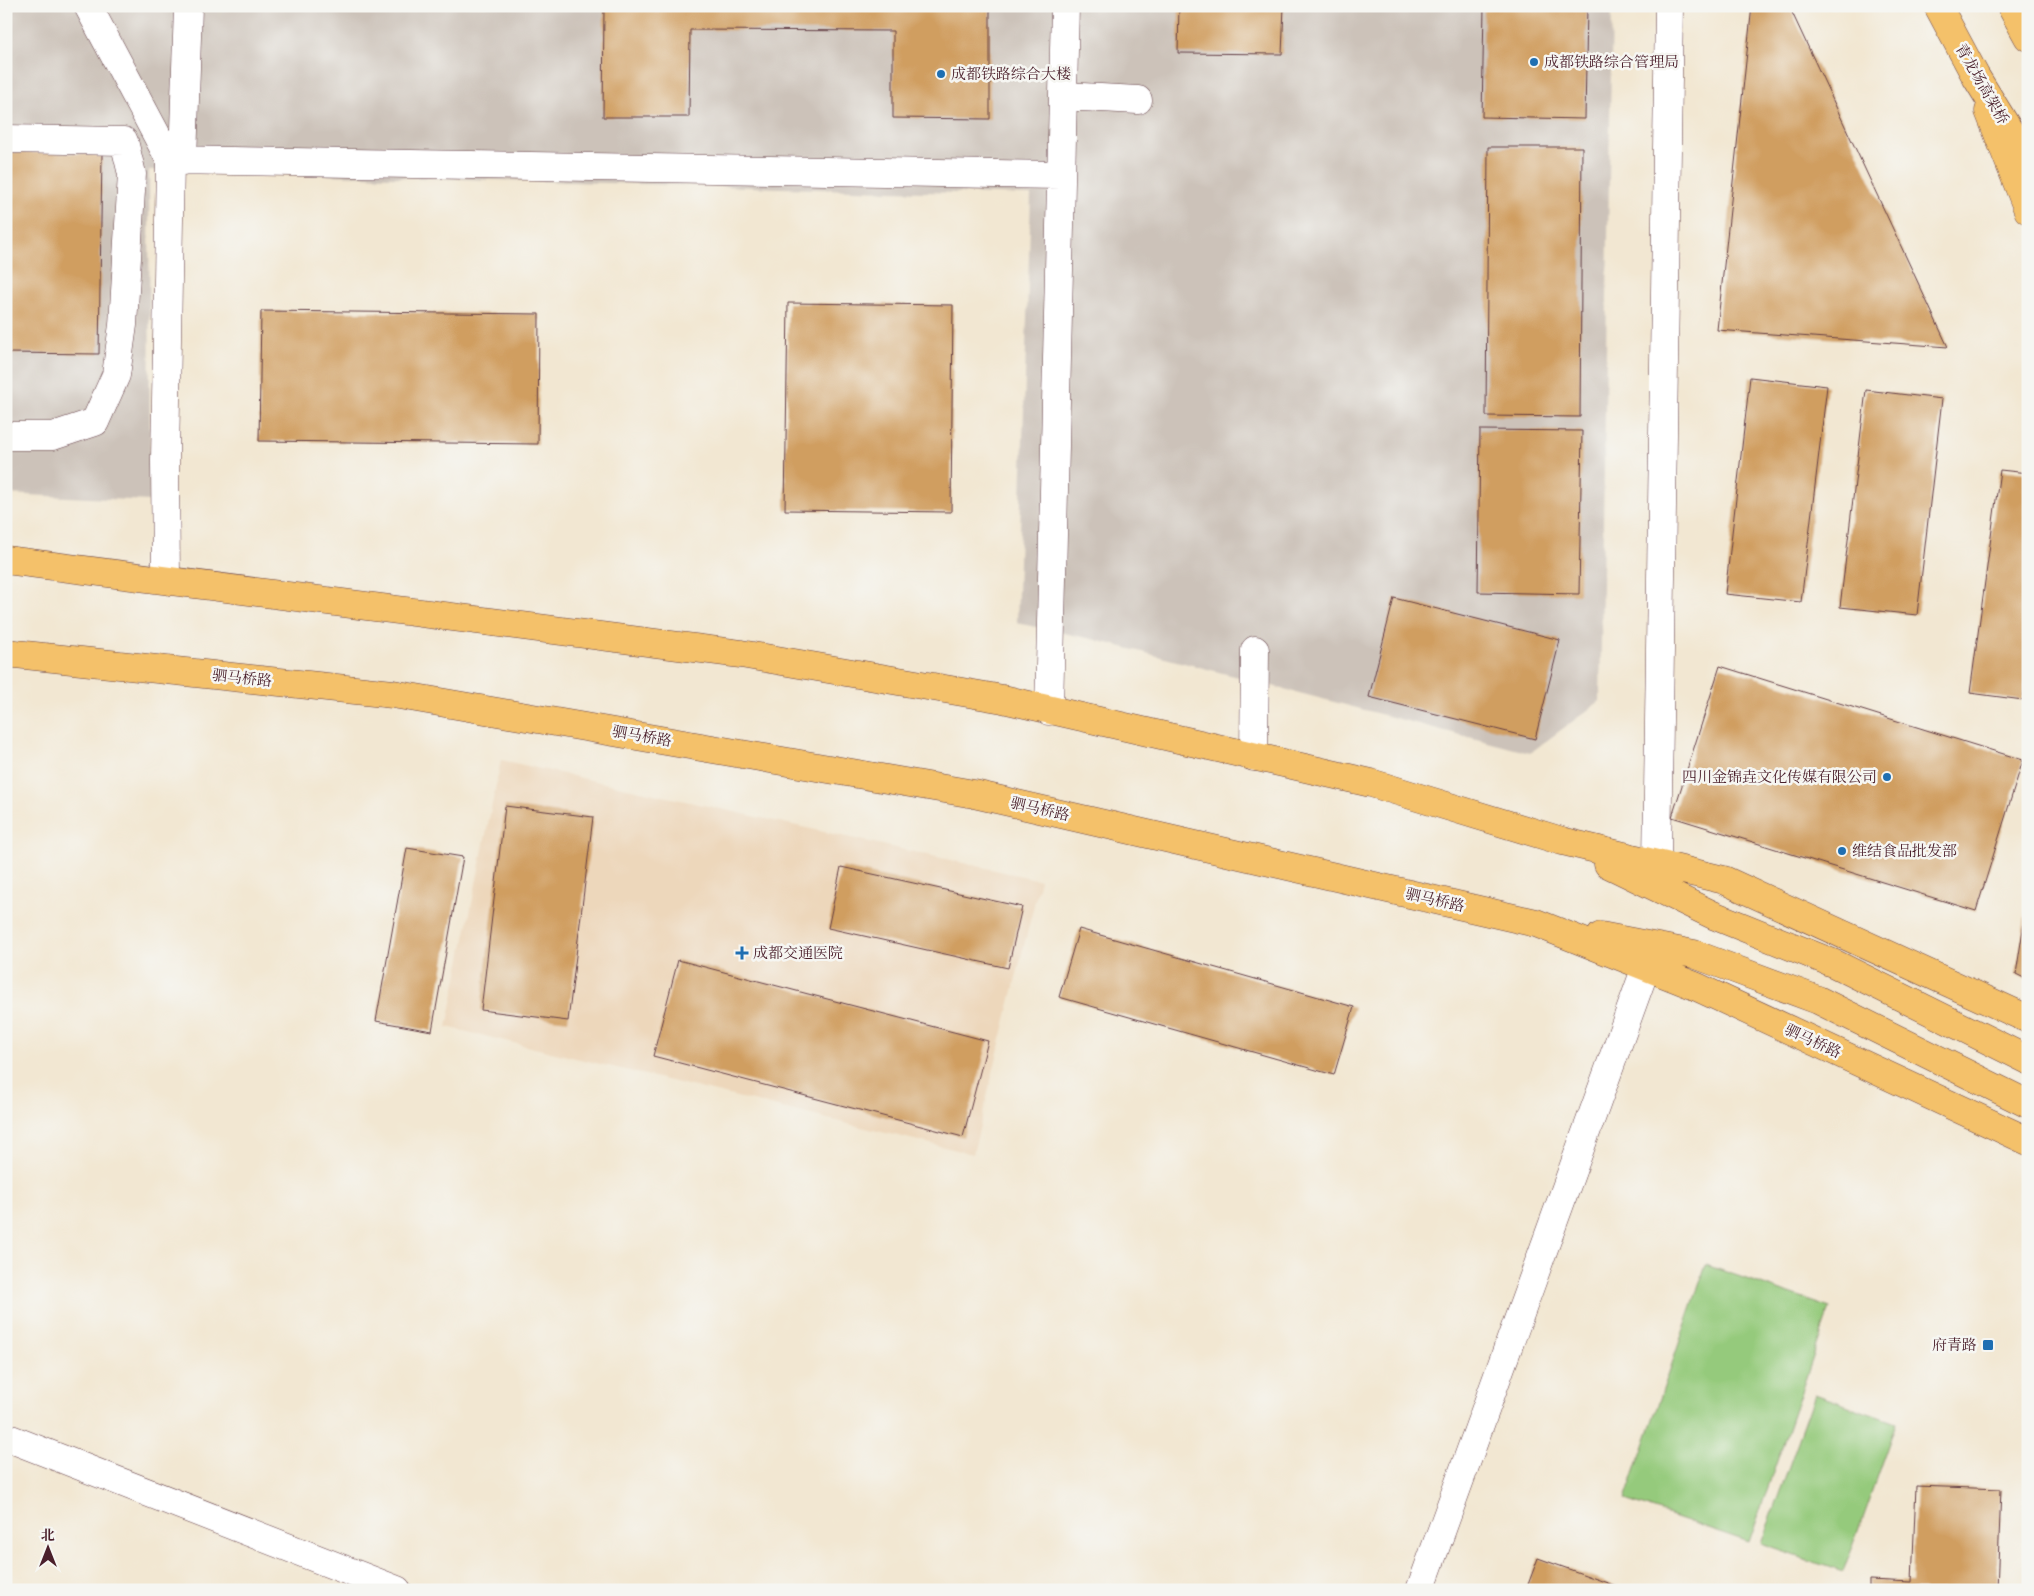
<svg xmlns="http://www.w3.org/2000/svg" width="2034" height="1596" font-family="'Gentium Book Plus','Noto Serif SC',serif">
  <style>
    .built { fill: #edd7bb }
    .industrial { fill: #ccc2b9 }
    .green { fill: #95ca7b; stroke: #707453 }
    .building { fill: #d09e60 }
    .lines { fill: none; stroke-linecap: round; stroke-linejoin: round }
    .minor-casing { stroke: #633d44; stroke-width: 29 }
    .major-casing { stroke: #633d44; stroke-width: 29 }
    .highway-casing { stroke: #633d44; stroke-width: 29 }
    .minor { stroke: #fff; stroke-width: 28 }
    .major { stroke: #f4c16a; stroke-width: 28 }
    .highway { stroke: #f4c16a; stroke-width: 28 }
    .poi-dot { fill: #1f6fb2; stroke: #f6f6f2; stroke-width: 2 }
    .labels { text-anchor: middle; stroke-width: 5; stroke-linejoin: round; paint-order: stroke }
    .poi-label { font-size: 15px; fill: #4a1f2b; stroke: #f6f6f2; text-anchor: start }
    .street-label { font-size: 15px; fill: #4a1f2b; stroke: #f6f6f2 }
  </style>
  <rect width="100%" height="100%" fill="#f6f6f2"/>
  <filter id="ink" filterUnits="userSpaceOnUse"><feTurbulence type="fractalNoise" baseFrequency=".02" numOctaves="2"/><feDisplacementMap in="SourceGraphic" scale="10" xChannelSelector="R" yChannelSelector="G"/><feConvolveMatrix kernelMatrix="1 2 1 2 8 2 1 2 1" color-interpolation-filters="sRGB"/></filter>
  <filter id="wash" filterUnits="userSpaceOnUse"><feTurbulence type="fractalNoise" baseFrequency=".0096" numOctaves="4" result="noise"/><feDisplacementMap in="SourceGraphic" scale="20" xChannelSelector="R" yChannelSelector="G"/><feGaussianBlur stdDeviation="1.12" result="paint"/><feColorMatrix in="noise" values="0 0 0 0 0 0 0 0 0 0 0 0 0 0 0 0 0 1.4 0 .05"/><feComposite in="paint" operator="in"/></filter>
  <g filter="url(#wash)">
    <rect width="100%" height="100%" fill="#f2e7d2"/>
    <path class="built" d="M501 760 1040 880 973 1154 447 1027Z"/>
    <path class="industrial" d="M6 6H1612L1600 701 1530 753 1092 639 1017 623 1031 195 149 170 150 501 6 494Z"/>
    <path class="green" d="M1706 1265 1830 1308 1749 1542 1625 1500Z
      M1815 1394 1896 1423 1843 1572 1761 1544Z"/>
    <g id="blocks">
      <path class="building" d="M604 6H990V119L893 118V31L690 30 689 117H603Z
        M1179 6H1284L1282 54 1178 53Z
        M1484 6H1587L1585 119 1482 117Z
        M1752 6H1789L1948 347 1717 330Z
        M1488 147H1582L1580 417 1486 416Z
        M6 152 102 154 99 354 6 353Z
        M788 303 953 305 951 512 785 510Z
        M261 311 539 314 538 444 259 441Z
        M1750 377 1827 386 1801 602 1725 594Z
        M1866 390 1942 399 1917 615 1840 607Z
        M1480 430 1582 431 1579 594 1478 592Z
        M2000 470 2028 473V667L2023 700 1970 693Z
        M1394 598 1560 640 1535 739 1369 697Z
        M1720 666 2023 760 1976 911 1672 817Z
        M505 806 593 817 568 1021 481 1010Z
        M407 848 463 857 432 1031 376 1021Z
        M841 867 1022 907 1008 968 828 928Z
        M2027 904H2028V980L2016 974Z
        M1079 929 1354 1007 1334 1075 1059 997Z
        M678 960 988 1041 963 1137 653 1056Z
        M1916 1486 2001 1489 1997 1590H1869V1580L1912 1582Z
        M1538 1558 1627 1590H1526Z"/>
    </g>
  </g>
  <g filter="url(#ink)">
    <use href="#blocks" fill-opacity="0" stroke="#633d44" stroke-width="1"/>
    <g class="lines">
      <g class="minor-casing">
        <path id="minor" d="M88 6 170 160 165 461 166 579
          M1063 96 1138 100
          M6 139 124 141 132 174 123 325 116 375 95 422 53 436H6
          M170 160 1061 175
          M183 161 188 6
          M1049 711 1065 6
          M1254 757 1255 650
          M1657 864 1669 6
          M6 1437 397 1590
          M1420 1590 1646 967"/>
      </g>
      <g class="major-casing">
        <path id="major" d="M1989 111 2028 210
          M6 560 741 654 1003 699 1371 783 1562 841 1724 880 2028 1019
          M6 653 393 694 974 794 1536 923 1695 986 2028 1141
          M1608 864 1713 915 1835 964 2028 1060
          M1601 936 1694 954 1818 1000 2028 1104"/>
      </g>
      <g class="highway-casing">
        <path id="highway" d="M1938 6 1976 77 2028 161
          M2011 6 2028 37"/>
      </g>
      <use href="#minor" class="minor"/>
      <use href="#major" class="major"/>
      <use href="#highway" class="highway"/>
    </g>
  </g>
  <g class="poi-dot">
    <circle cx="1534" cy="62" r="5"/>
    <circle cx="941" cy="74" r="5"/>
    <circle cx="1887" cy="777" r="5"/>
    <circle cx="1842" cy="851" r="5"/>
    <path d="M739.5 945.5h5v5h5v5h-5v5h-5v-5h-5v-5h5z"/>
    <rect x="1982" y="1339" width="12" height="12" rx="2.5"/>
  </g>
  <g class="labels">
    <g class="poi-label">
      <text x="1544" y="67">成都铁路综合管理局</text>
      <text x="951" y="79">成都铁路综合大楼</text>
      <text x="1877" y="782" text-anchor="end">四川金锦垚文化传媒有限公司</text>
      <text x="1852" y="856">维结食品批发部</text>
      <text x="753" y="958">成都交通医院</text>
      <text x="1977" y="1350" text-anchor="end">府青路</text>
    </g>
    <g class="street-label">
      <text transform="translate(1982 84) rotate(60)" y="5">青龙场高架桥</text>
      <text transform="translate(242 678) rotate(6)" y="5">驷马桥路</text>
      <text transform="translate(642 736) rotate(10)" y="5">驷马桥路</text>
      <text transform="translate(1040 809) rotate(13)" y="5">驷马桥路</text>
      <text transform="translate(1435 900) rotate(13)" y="5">驷马桥路</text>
      <text transform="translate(1813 1041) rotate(25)" y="5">驷马桥路</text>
    </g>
  </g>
  <rect width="2034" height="1596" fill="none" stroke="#f6f6f2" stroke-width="25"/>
  <g transform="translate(48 1548)" stroke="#f6f6f2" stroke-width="4" paint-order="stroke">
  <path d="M0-4L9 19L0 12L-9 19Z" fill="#4a1f2b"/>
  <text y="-8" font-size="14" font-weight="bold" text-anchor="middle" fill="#4a1f2b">北</text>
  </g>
</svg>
